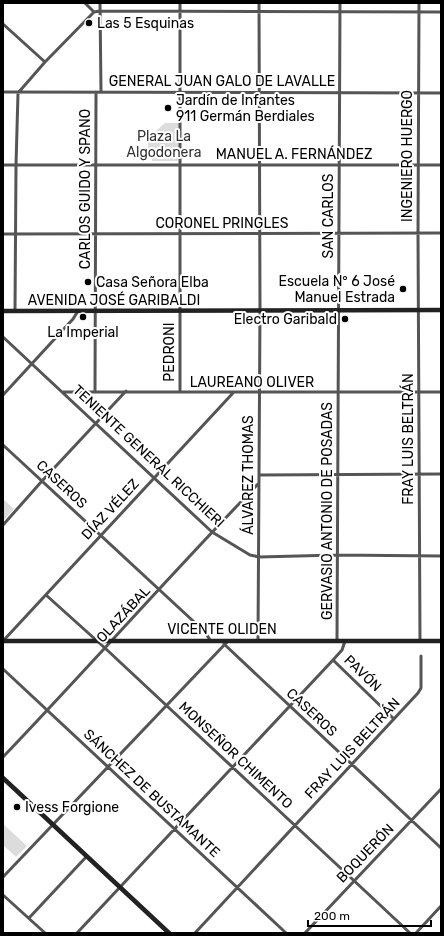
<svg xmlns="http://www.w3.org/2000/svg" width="444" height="936" font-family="Rubik,sans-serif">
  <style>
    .green { fill: #dcdcdc }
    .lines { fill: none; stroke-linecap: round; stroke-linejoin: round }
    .street { stroke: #555; stroke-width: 3 }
    .secondary { stroke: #222; stroke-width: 4.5 }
    .poi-dot { fill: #000; stroke: #fff; stroke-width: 1.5 }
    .labels { text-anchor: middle; stroke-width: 4; stroke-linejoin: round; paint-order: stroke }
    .poi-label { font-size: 14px; fill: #000; stroke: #fff; text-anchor: start }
    .street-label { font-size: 14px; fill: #000; stroke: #fff }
    .park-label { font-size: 14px; fill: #333; stroke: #fff }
  </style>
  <rect width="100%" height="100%" fill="#fff"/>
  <path class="green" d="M165 123H180L179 159 177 161H152V154H148V138Z
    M3 499 14 509 3 521Z
    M3 824 27 846 16 857 3 845Z"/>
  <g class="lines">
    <path class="street" d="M85 3 94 12
      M100 3 101 92
      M419 3 418 233 420 641
      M94 12 100 11 441 12
      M3 24 45 62
      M3 92 441 93
      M3 165H441
      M3 234 441 233
      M15 311 16 165 18 93 45 62 94 12
      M3 337 212 532 250 555 259 557 337 555 441 556
      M63 392H441
      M95 392 96 92
      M180 392V3
      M3 395 73 319 78 311
      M3 445 205 632 210 640
      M259 475 441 474
      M3 525 42 481 126 391
      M46 595 106 649 410 933
      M258 640 260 310 259 3
      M337 640 340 3
      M3 641 233 393
      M224 644 441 848
      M333 660 394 719
      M3 669 286 933
      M3 757C89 667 171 574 258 484
      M3 877 228 641
      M3 895 45 933
      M29 918 87 856
      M77 933 333 660 342 650 345 641
      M195 933 418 693 421 688V656
      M305 933 441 789
      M416 933 441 906"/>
    <path class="secondary" d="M3 311 441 310
      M3 641H441
      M3 778 169 933"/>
  </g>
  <g class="poi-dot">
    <circle cx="89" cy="23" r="4"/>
    <circle cx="168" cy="108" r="4"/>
    <circle cx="88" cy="282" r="4"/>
    <circle cx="403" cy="289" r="4"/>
    <circle cx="83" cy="317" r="4"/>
    <circle cx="345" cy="319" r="4"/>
    <circle cx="17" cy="807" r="4"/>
  </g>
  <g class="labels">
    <g class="poi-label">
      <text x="97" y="28">Las 5 Esquinas</text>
      <text x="176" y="105">Jardín de Infantes<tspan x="176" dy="16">911 Germán Berdiales</tspan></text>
      <text x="395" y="286" text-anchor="end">Escuela N° 6 José<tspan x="395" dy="16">Manuel Estrada</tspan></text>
      <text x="96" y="287">Casa Señora Elba</text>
      <text x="337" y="324" text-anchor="end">Electro Garibald</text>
      <text x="83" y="337" text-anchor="middle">La Imperial</text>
      <text x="25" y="812">Ivess Forgione</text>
    </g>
    <g class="street-label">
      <text x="222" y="86">GENERAL JUAN GALO DE LAVALLE</text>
      <text x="294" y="159">MANUEL A. FERNÁNDEZ</text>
      <text transform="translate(407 156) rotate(-90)" y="5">INGENIERO HUERGO</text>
      <text transform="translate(85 189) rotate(-90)" y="5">CARLOS GUIDO Y SPANO</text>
      <text transform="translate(328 216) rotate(-90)" y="5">SAN CARLOS</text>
      <text x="222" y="228">CORONEL PRINGLES</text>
      <text x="114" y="305">AVENIDA JOSÉ GARIBALDI</text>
      <text transform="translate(169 352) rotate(-90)" y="5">PEDRONI</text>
      <text x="252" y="387">LAUREANO OLIVER</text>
      <text transform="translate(408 439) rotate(-90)" y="5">FRAY LUIS BELTRÁN</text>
      <text transform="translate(149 456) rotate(43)" y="5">TENIENTE GENERAL RICCHIERI</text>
      <text transform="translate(248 475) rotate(-90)" y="5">ÁLVAREZ THOMAS</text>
      <text transform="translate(62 484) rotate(43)" y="5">CASEROS</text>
      <text transform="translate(110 509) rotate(-47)" y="5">DÍAZ VÉLEZ</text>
      <text transform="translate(327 511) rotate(-90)" y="5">GERVASIO ANTONIO DE POSADAS</text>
      <text transform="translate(123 614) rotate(-47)" y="5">OLAZÁBAL</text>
      <text x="222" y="634">VICENTE OLIDEN</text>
      <text transform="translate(363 673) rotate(44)" y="5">PAVÓN</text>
      <text transform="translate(312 712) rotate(43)" y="5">CASEROS</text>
      <text transform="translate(352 748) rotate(-47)" y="5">FRAY LUIS BELTRÁN</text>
      <text transform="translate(236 755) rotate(43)" y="5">MONSEÑOR CHIMENTO</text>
      <text transform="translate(152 793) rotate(43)" y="5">SÁNCHEZ DE BUSTAMANTE</text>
      <text transform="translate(365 853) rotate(-46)" y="5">BOQUERÓN</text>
    </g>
    <g class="park-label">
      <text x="164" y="141">Plaza La<tspan x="164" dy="16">Algodonera</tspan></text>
    </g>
  </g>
  <rect width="444" height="936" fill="none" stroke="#000000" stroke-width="8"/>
  <path d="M308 920v6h123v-6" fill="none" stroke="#000000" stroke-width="2"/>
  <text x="314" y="920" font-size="12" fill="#000000" stroke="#ffffff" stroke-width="3" paint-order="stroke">200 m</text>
</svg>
